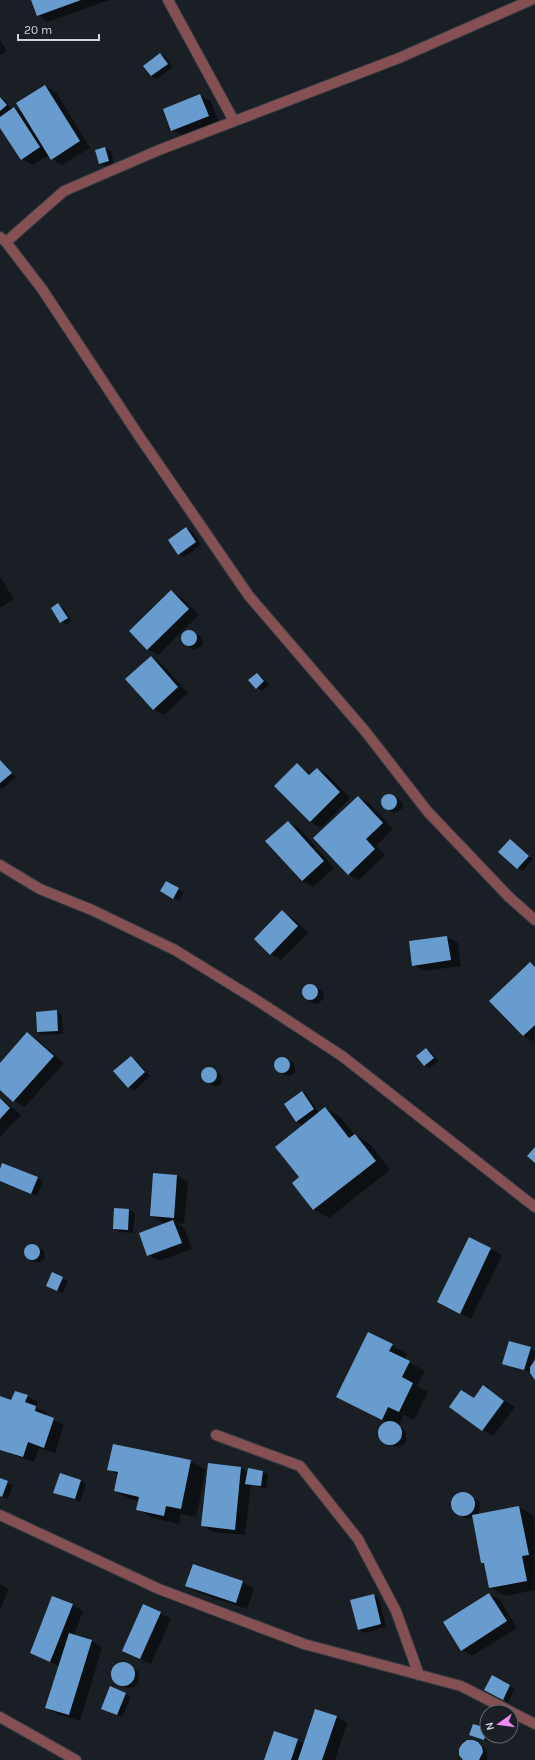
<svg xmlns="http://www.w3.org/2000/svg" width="535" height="1760" font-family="Karla,sans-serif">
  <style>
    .shadow { fill: #0007 }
    .building { fill: #689ccf }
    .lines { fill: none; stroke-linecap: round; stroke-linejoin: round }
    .minor-casing { stroke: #363c41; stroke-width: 12 }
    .minor { stroke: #845053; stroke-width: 10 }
  </style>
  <rect width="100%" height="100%" fill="#191f25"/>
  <path class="shadow" d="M32 0H109L48 22 38 15Z
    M0 40 7 51 0 55Z
    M161 54 166 57 173 67 157 79 151 76Z
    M45 86 56 92 90 148 62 165 52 159 49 155 33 165 22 159 0 126V97L5 100 12 110 14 108 24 114Z
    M200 95 211 102 219 122 183 136 172 130Z
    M105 148 111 151 114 164 105 166 100 163Z
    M186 528 192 531 201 545 184 557 179 554Z
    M0 577 14 599 0 608Z
    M171 591 182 598 199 615 158 655 148 649Z
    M58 605 64 608 72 621 66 625 61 622Z
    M187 631H191L201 637 203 641 202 645 198 648 194 650 183 643 181 638 183 633Z
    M151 657 162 664 188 693 164 715 153 709Z
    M257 674 262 677 269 685 262 691 257 688Z
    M0 761 16 777 2 789 0 787Z
    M297 764 311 774 317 769 328 775 350 798 321 828 310 822Z
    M387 795H391L401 801 403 805 402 809 394 813 383 807 381 802 383 797Z
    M358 797 369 803 393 829 376 846 385 855 359 880 348 874Z
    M288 822 299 828 334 868 313 887 302 881Z
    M510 840 533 859 523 871 517 868Z
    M166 882 184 892 179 901 162 891Z
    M282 912 293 918 308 933 281 960 270 954Z
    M447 937 458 943 461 966 424 971 413 965Z
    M530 963 535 965 534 1042 524 1036 491 1001Z
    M308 985H312L322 991 324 995 323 999 319 1003 315 1004 304 997 302 992 304 987Z
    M57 1012 62 1015 63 1034 43 1035 38 1032Z
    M27 1034 38 1040 64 1063 25 1107 14 1101 0 1089V1065Z
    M426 1049 431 1052 438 1061 430 1068 424 1065Z
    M131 1057 136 1060 150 1076 134 1091 128 1087Z
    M280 1057H285L294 1063 295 1072 292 1075 288 1076 276 1070 274 1064Z
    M207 1068H211L217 1071 223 1078 222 1082 219 1086H214L203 1080 201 1075Z
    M302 1092 307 1095 319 1113 325 1108 340 1117 355 1135 370 1144 390 1170 329 1218 313 1209 300 1177 304 1126 297 1122Z
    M0 1097 21 1115 0 1137Z
    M3 1164 43 1181 37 1196 0 1181V1172Z
    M177 1176 188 1182 184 1224 176 1223 184 1228 192 1249 159 1261 148 1255 170 1223 162 1222 151 1216Z
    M115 1209 129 1210 135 1213 133 1233 119 1232 114 1229Z
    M469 1238 502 1255 471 1319 450 1308Z
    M30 1244 44 1250 45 1259 37 1263 26 1257 24 1252 27 1246Z
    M63 1278 68 1281 63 1293 53 1289Z
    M392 1345 407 1354 405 1360 425 1371 417 1386 428 1392 414 1420 404 1415 399 1425 406 1432V1442L402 1446 396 1447 383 1442 379 1436V1431L382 1425 386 1422 337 1397Z
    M530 1348 535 1351 532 1363 535 1361V1378L531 1368 529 1372 504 1363Z
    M483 1387 515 1407 493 1436 450 1406 475 1399Z
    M27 1396 38 1402 36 1407 47 1413 46 1416 64 1425 55 1453 39 1448 34 1462 0 1450V1397L12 1402Z
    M190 1461 206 1470 196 1517 181 1514 179 1524 153 1518 137 1509 139 1501 130 1499 115 1491 118 1475 109 1469Z
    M241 1468 248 1472 249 1469 263 1472 268 1475 266 1489 251 1485 245 1535 213 1532 202 1526Z
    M0 1480 13 1485 8 1499 0 1496Z
    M81 1481 86 1484 80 1502 55 1492Z
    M460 1493H465L480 1502 479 1513 477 1515 519 1507 534 1516 535 1590 506 1596 490 1588 486 1565 482 1563 474 1517 468 1519 460 1515 453 1507V1502L455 1497Z
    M193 1565 243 1582 254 1589 247 1609 197 1592 186 1585Z
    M0 1584 9 1589 0 1610Z
    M489 1594 500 1600 517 1628 472 1656 462 1650Z
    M373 1595 379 1598 386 1627 364 1633 359 1630Z
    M72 1605 83 1611 74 1636 92 1641 102 1648 80 1721 57 1714 46 1707 59 1666 31 1653Z
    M160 1613 171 1619 151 1664 124 1651Z
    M124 1663 139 1672 138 1683 134 1687 128 1688 122 1686 116 1683 112 1677V1672L114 1667 119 1664Z
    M493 1677 515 1689 508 1702 486 1690Z
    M125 1694 131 1697 122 1717 107 1711Z
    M336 1717 347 1723 335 1760H265L297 1740 305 1744Z
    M474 1725 487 1729V1736H491L489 1742 471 1734Z
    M478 1743 487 1750V1760H464Z"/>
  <path class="building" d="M31 0H81L37 16Z
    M160 53 168 64 151 76 143 66Z
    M45 85 80 141 51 160 16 103Z
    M200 94 209 116 171 131 163 109Z
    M0 97 7 105 0 111Z
    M14 107 40 147 21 160 0 128V117Z
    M105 147 109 161 99 164 95 150Z
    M186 527 196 542 178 555 168 540Z
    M171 590 189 609 147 650 129 631Z
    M58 603 68 618 60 623 51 608Z
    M181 638a8 8 0 1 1 16 0a8 8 0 1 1-16 0Z
    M151 656 178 687 153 710 125 679Z
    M257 673 264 681 256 689 248 680Z
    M0 760 12 773 0 783Z
    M297 763 309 775 317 768 340 792 310 822 274 786Z
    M381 802a8 8 0 1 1 16 0a8 8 0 1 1-16 0Z
    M358 796 383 823 366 839 375 849 348 875 313 838Z
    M288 821 324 861 302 881 265 841Z
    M510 839 529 856 517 869 498 852Z
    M166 881 179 888 173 899 160 891Z
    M282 910 298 926 270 955 254 939Z
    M447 936 451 960 412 966 409 941Z
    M530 962 535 967V1025L523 1036 489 1001Z
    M302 992a8 8 0 1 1 16 0a8 8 0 1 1-16 0Z
    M57 1010 58 1031 37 1032 36 1012Z
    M27 1032 54 1056 13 1102 0 1090V1063Z
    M426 1048 434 1058 424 1066 416 1056Z
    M131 1056 145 1072 128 1088 113 1071Z
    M274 1065a8 8 0 1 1 16 0a8 8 0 1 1-16 0Z
    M201 1075a8 8 0 1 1 16 0a8 8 0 1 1-16 0Z
    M302 1091 314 1109 296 1122 284 1104Z
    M0 1098 10 1108 0 1119Z
    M325 1107 349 1138 355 1134 376 1161 313 1210 292 1183 299 1177 275 1147Z
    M535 1147V1163L527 1156Z
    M2 1163 38 1177 31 1194 0 1181V1169Z
    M153 1173 177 1175 174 1218 150 1216Z
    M114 1208 129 1209 128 1230 113 1229Z
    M173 1220 182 1243 147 1256 139 1233Z
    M469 1237 491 1248 460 1314 437 1302Z
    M24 1252a8 8 0 1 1 16 0a8 8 0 1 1-16 0Z
    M52 1272 63 1277 57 1291 46 1286Z
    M368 1332 393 1344 389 1351 410 1361 402 1377 413 1383 399 1412 388 1407 382 1420 336 1397Z
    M509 1341 531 1347 524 1370 502 1364Z
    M535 1360V1380L530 1373V1367Z
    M483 1385 504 1401 482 1431 449 1407 461 1390 474 1398Z
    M15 1391 28 1395 25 1402 36 1406 35 1411 54 1418 44 1448 28 1442 23 1457 0 1450V1396L11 1400Z
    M378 1433a12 12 0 1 1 24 0a12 12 0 1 1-24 0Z
    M113 1444 191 1460 181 1509 166 1506 164 1516 136 1510 139 1497 114 1491 118 1472 107 1470Z
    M208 1463 241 1467 235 1530 201 1526Z
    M248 1468 263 1471 261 1486 245 1484Z
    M60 1473 81 1480 75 1499 53 1493Z
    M0 1478 8 1481 2 1497 0 1496Z
    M451 1504a12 12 0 1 1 24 0a12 12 0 1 1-24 0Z
    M519 1506 529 1555 522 1556 527 1581 489 1588 484 1563H481L472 1515Z
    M193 1564 243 1581 236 1603 185 1586Z
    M489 1593 507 1621 461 1651 443 1622Z
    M374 1594 381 1624 358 1630 350 1600Z
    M52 1596 73 1604 50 1662 30 1653Z
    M143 1604 161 1612 140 1659 122 1651Z
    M69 1633 92 1640 69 1715 45 1708Z
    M111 1674a12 12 0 1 1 24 0a12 12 0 1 1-24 0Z
    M492 1675 510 1685 503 1700 484 1690Z
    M110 1686 126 1693 117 1715 101 1709Z
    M315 1709 337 1716 322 1760H298Z
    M473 1724 487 1728 484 1740 469 1735Z
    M274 1731 298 1739 291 1760H264Z
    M467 1740H473L478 1742 482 1747 483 1752 479 1760H463L459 1755V1749L462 1744Z"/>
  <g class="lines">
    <g class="minor-casing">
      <path id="minor" d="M168 0 234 121
        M0 237 6 242 42 289 139 436 249 596 365 731 428 812 509 897 535 920
        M6 242 64 191 159 150 399 58 531 0
        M0 865 40 889 92 910 175 950 261 1003 342 1056 535 1207
        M216 1435 300 1466 358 1539 396 1611 419 1675
        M0 1515 159 1589 304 1644 461 1686 535 1724
        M0 1717 76 1760"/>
    </g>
    <use href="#minor" class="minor"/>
  </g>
  <g transform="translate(499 1724) rotate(256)"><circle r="19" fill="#191f25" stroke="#62676c"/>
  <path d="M0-3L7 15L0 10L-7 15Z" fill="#f28af3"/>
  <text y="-6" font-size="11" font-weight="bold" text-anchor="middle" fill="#d0d3d7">N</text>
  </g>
  <path d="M18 34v6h81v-6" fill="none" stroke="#d0d3d7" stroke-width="2"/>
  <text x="24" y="34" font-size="12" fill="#d0d3d7" stroke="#191f25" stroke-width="3" paint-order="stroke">20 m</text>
</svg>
